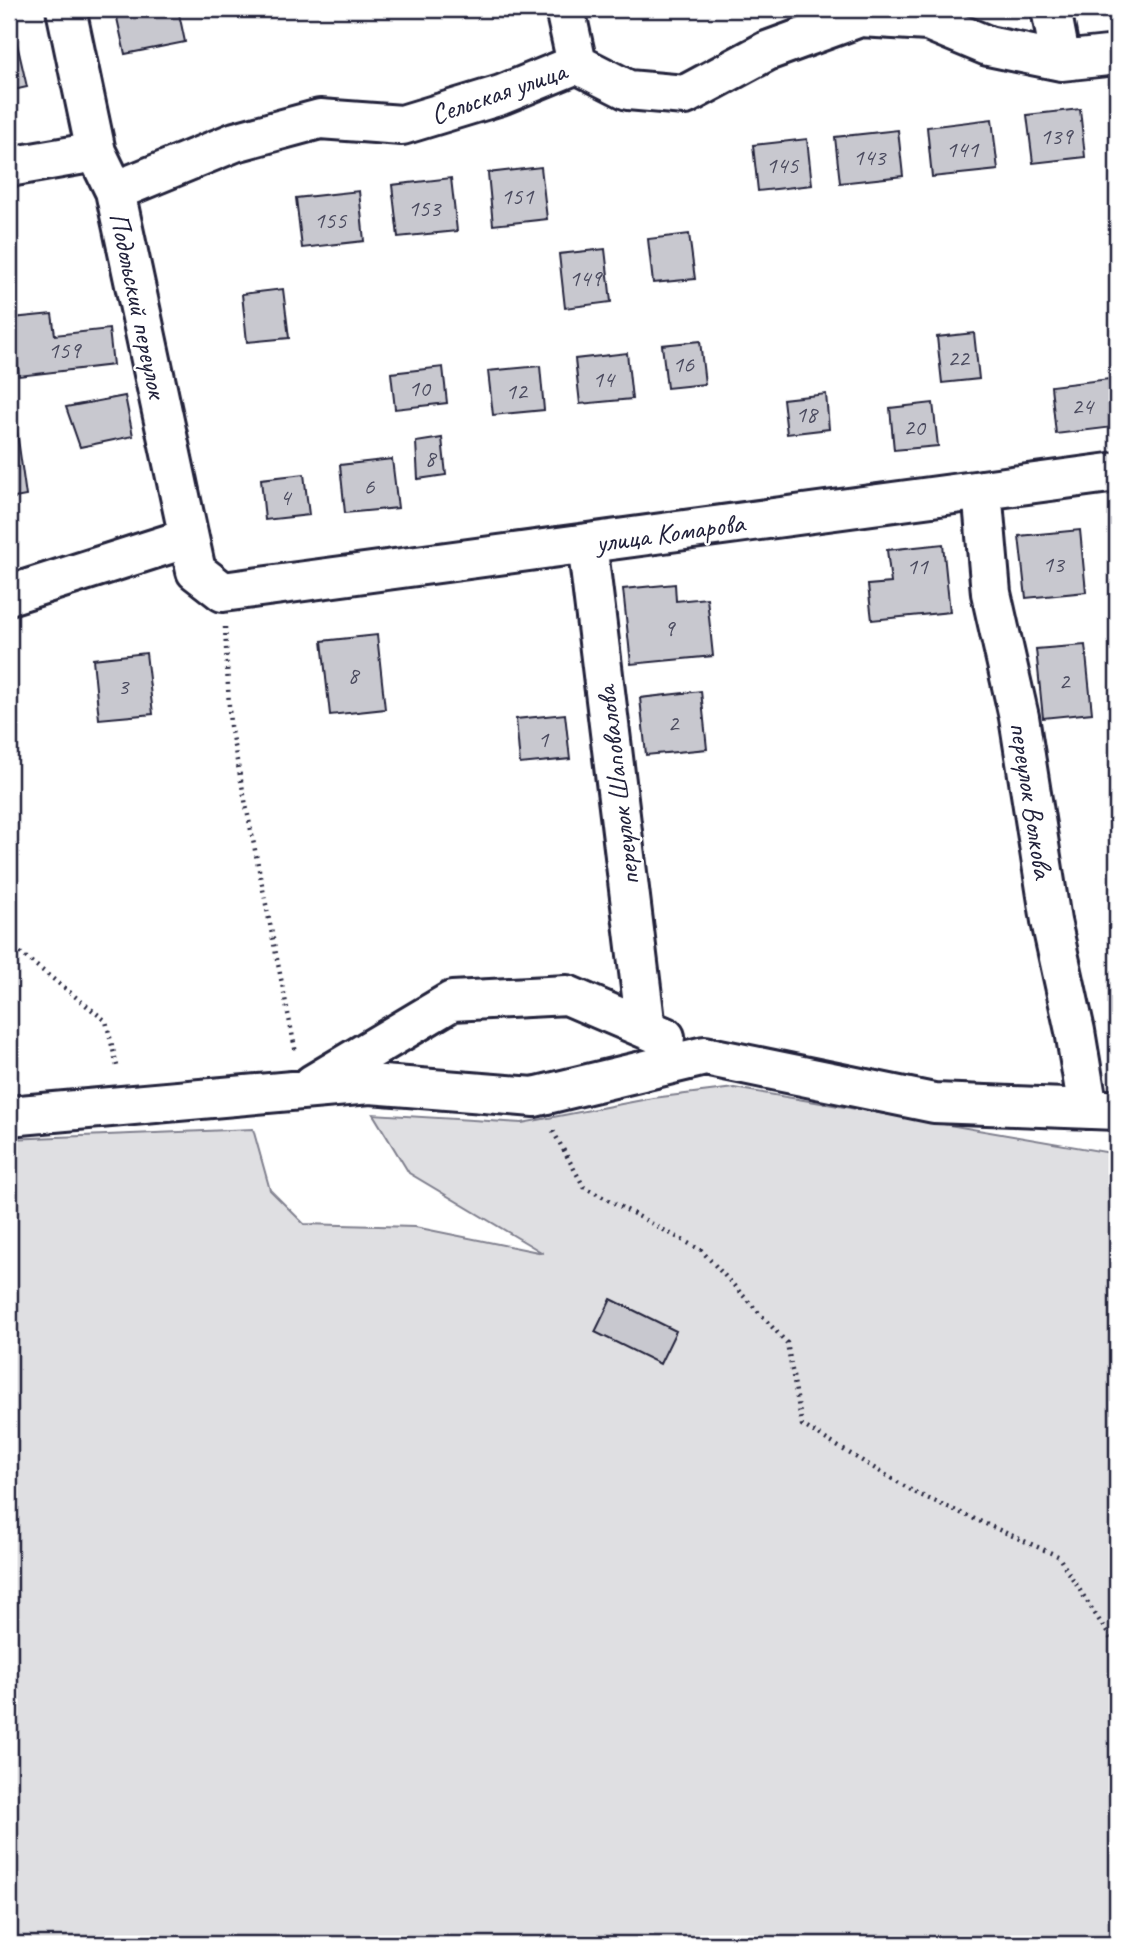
<svg xmlns="http://www.w3.org/2000/svg" width="1126" height="1953" font-family="Caveat,sans-serif">
  <style>
    .green { fill: #dfdfe2; stroke: #80808e; stroke-width: 2 }
    .building { fill: #c8c8cf; stroke: #22223b; stroke-width: 2 }
    .lines { fill: none; stroke-linecap: round; stroke-linejoin: round }
    .minor-casing { stroke: #22223b; stroke-width: 44 }
    .path { stroke: #22223b; stroke-width: 4.5; stroke-dasharray: 2 5; stroke-linecap: butt }
    .minor { stroke: #fff; stroke-width: 38 }
    .labels { text-anchor: middle; stroke-width: 5; stroke-linejoin: round; paint-order: stroke }
    .number-label { font-size: 24px; fill: #4c4c60 }
    .street-label { font-size: 28px; fill: #22223b; stroke: #fff }
  </style>
  <rect width="100%" height="100%" fill="#fff"/>
  <filter id="ink" filterUnits="userSpaceOnUse"><feTurbulence type="fractalNoise" baseFrequency=".0143" numOctaves="2"/><feDisplacementMap in="SourceGraphic" scale="14" xChannelSelector="R" yChannelSelector="G"/><feConvolveMatrix kernelMatrix="1 2 1 2 8 2 1 2 1" color-interpolation-filters="sRGB"/></filter>
  <g filter="url(#ink)">
    <path class="green" d="M734 1088 1117 1154V1944H9V1139L253 1129 270 1190 304 1224 415 1227 543 1253 409 1173 373 1114 522 1123 653 1098Z"/>
    <path class="building" d="M9 9 27 87 9 91Z
      M115 9H178L185 42 125 54Z
      M1080 109 1085 157 1033 163 1027 115Z
      M992 119 998 170 932 177 927 127Z
      M898 130 903 176 840 183 835 137Z
      M807 139 812 185 758 191 753 145Z
      M541 167 547 219 493 225 488 173Z
      M451 178 457 231 398 237 392 185Z
      M359 191 364 241 302 248 296 198Z
      M689 234 695 279 653 283 648 239Z
      M605 249 611 302 565 308 559 254Z
      M283 289 289 338 247 342 242 294Z
      M52 314 55 335 109 329 113 365 19 376 13 318Z
      M974 333 979 379 942 383 937 337Z
      M700 341 705 384 667 388 662 345Z
      M627 353 632 399 580 404 575 359Z
      M540 366 544 410 493 415 488 371Z
      M443 367 447 403 395 409 391 373Z
      M1109 379 1114 427 1056 434 1051 386Z
      M826 394 829 429 787 434 783 399Z
      M125 396 133 436 80 447 66 407Z
      M933 403 938 446 894 450 890 408Z
      M9 410H14L26 496 9 499Z
      M442 438 446 475 418 479 416 442Z
      M392 459 398 508 345 513 340 465Z
      M304 474 309 515 265 520 261 479Z
      M1080 530 1086 592 1026 598 1019 536Z
      M943 544 950 612 872 620 868 585 891 583 887 550Z
      M675 584 676 601 707 598 713 656 631 664 623 589Z
      M377 635 385 709 330 715 322 641Z
      M1085 645 1092 713 1043 718 1036 649Z
      M146 653 153 714 99 719 93 659Z
      M701 691 707 749 646 755 640 698Z
      M565 714 570 759 520 764 516 719Z
      M611 1299 676 1331 660 1364 595 1332Z"/>
    <g class="lines">
      <g class="minor-casing">
        <path id="minor" d="M66 9 96 152 115 191 196 571 223 592 1117 472
          M565 9 577 64
          M1051 9 1061 61
          M9 167 96 152
          M115 191 235 142 320 119 402 125 501 95 577 64 628 90 685 95 767 51 860 17 928 21 988 46 1061 61 1117 55
          M982 490 991 593 1019 717 1051 921 1075 1031 1088 1109
          M587 543 646 1029
          M9 595 188 538
          M313 1084 452 1001 567 995 665 1037
          M9 1116 370 1084 534 1097 705 1056 934 1103 1117 1110"/>
      </g>
      <path class="path" d="M225 627 230 726 296 1053
        M9 944 106 1021 118 1070
        M553 1131 584 1187 701 1250 787 1343 802 1425 916 1493 1058 1556 1117 1648"/>
      <use href="#minor" class="minor"/>
    </g>
  </g>
  <g class="labels">
    <g class="number-label">
      <text x="1056" y="144">139</text>
      <text x="962" y="157">141</text>
      <text x="869" y="165">143</text>
      <text x="782" y="173">145</text>
      <text x="517" y="204">151</text>
      <text x="424" y="216">153</text>
      <text x="330" y="228">155</text>
      <text x="585" y="286">149</text>
      <text x="64" y="358">159</text>
      <text x="958" y="366">22</text>
      <text x="683" y="372">16</text>
      <text x="603" y="387">14</text>
      <text x="419" y="396">10</text>
      <text x="516" y="399">12</text>
      <text x="1082" y="414">24</text>
      <text x="806" y="422">18</text>
      <text x="914" y="435">20</text>
      <text x="430" y="466">8</text>
      <text x="369" y="494">6</text>
      <text x="285" y="505">4</text>
      <text x="1053" y="572">13</text>
      <text x="917" y="574">11</text>
      <text x="669" y="636">9</text>
      <text x="353" y="683">8</text>
      <text x="1064" y="689">2</text>
      <text x="123" y="694">3</text>
      <text x="673" y="731">2</text>
      <text x="543" y="747">1</text>
    </g>
    <g class="street-label">
      <text transform="translate(498 92) rotate(-19)" y="10">Сельская улица</text>
      <text transform="translate(139 305) rotate(78)" y="10">Подольский переулок</text>
      <text transform="translate(670 532) rotate(-8)" y="10">улица Комарова</text>
      <text transform="translate(617 786) rotate(-97)" y="10">переулок Шаповалова</text>
      <text transform="translate(1032 800) rotate(81)" y="10">переулок Волкова</text>
    </g>
  </g>
  <rect width="1126" height="1953" fill="none" stroke="#fff" stroke-width="35"/>
  <rect x="18" y="18" width="1091" height="1918" fill="none" stroke="#22223b" stroke-width="2.5" filter="url(#ink)"/>
</svg>
